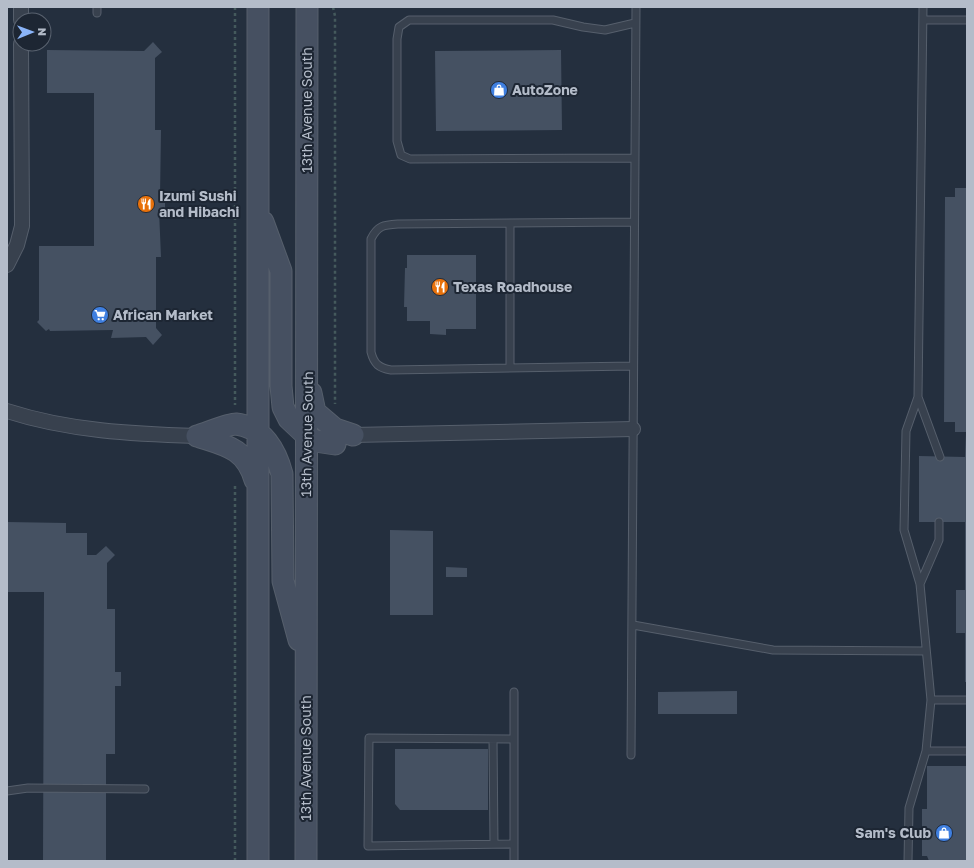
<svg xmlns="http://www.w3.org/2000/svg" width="974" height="868" font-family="'Golos Text',sans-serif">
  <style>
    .building { fill: #455162 }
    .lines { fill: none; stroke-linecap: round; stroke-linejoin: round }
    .service-casing { stroke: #565f6c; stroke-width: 9 }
    .minor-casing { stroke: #565f6c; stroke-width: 16 }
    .secondary-casing { stroke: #565f6c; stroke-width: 23 }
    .path { stroke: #44595c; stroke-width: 2.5; stroke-dasharray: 3 3; stroke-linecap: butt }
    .service { stroke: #38414e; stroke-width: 7 }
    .minor { stroke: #38414e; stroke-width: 14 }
    .secondary { stroke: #465061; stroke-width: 21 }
    .labels { text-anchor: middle; stroke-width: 4; stroke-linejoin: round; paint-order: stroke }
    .poi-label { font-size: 14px; font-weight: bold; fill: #b4bcc9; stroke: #1d2633; text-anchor: start }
    .street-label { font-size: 14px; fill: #b4bcc9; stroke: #1d2633 }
  </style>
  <rect width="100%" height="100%" fill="#242f3e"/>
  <path class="building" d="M153 42 162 52 155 58V130H161L160 197H165V210H159L161 257H156V328L162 335 153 345 146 337 111 338 113 330 50 331 49 329 46 331 37 322 39 320V246H94V93H47V50L144 51Z
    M561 50 562 130 436 131 435 51Z
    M955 188H967V682H965V633H956V590H965V522H919V456L965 457 966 432H955V422H944L945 197H955Z
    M407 255H476V329H446V335L430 334V321H407V307H404L405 268H407Z
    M7 522 66 523V533H87V555H96L106 546 115 555 107 563V609H115V672H121V686H115V754H106V861H43L44 592H7Z
    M390 530 433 531V615H390Z
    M446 567 467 568V577H446Z
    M737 691V714H658V692Z
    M395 749H488V810H400L395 804Z
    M927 766H967V861H929L927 856H922V809H927Z"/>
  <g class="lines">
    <g class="service-casing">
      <path id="service" d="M97 7V13
        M923 20H967
        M634 158 410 159 401 155 397 141V39L399 27 409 20H553L583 27 605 30 635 23
        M510 223V368
        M633 366 391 370C379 368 374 364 371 352V239C378 225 384 225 399 224L634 222
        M918 397 940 457
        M920 584 939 540V522
        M633 625 773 650 925 651
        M514 692V861
        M931 700H967
        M493 739 494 844
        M514 739 369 738 368 846 514 844
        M926 751H967
        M631 755 636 7
        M7 791 28 788 145 789
        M908 861 909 808 926 751 931 700 920 584 904 530 906 431 918 397 923 7"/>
    </g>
    <g class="minor-casing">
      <path id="minor" d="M21 7V20
        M7 265 17 245 22 226 21 44
        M7 411C69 431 133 434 197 436
        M353 435 633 429"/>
    </g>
    <g class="secondary-casing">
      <path id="secondary" d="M263 222 281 271V386L283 407 289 419 306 435 315 441 335 444
        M311 393 315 412 335 429 353 435
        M197 436C207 433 228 424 236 424 263 427 276 451 282 474L283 581 299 640
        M197 436C225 445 246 448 255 480
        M258 861V7
        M306 861 307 7"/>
    </g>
    <path class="path" d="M235 7V405
      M333 7 335 16V404
      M235 486V861"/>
    <use href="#service" class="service"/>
    <use href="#minor" class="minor"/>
    <use href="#secondary" class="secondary"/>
  </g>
  <defs>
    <g id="shop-disc" transform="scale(0.9)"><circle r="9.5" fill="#3f7fe0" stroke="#1d2633"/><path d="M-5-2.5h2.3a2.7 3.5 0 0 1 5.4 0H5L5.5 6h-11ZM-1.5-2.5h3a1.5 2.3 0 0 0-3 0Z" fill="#fff"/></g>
    <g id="restaurant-disc" transform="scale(0.9)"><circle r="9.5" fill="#e8710a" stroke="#1d2633"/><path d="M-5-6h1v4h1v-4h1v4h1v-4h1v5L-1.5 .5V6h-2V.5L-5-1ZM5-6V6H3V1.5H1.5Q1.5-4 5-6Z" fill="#fff"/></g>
    <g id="supermarket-disc" transform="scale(0.9)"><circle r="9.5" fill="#3f7fe0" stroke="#1d2633"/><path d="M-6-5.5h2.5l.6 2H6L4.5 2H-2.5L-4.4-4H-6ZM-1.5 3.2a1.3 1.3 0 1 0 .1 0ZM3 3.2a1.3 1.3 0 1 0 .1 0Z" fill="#fff"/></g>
  </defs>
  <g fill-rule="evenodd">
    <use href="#shop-disc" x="499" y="90"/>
    <use href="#restaurant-disc" x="146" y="204"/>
    <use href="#restaurant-disc" x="440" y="287"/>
    <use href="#supermarket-disc" x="100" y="315"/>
    <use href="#shop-disc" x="944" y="833"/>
  </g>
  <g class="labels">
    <g class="poi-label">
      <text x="512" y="95">AutoZone</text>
      <text x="159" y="201">Izumi Sushi<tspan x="159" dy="16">and Hibachi</tspan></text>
      <text x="453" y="292">Texas Roadhouse</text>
      <text x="113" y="320">African Market</text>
      <text x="931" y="838" text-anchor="end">Sam's Club</text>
    </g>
    <g class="street-label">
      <text transform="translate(307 110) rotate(-90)" y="5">13th Avenue South</text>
      <text transform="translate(307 434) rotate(-89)" y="5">13th Avenue South</text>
      <text transform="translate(306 758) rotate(-90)" y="5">13th Avenue South</text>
    </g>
  </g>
  <rect width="974" height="868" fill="none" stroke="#b4bcc9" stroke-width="16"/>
  <g transform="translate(32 32) rotate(89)"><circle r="19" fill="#1d2633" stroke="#59626f"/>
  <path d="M0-3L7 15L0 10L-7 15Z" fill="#8ab4f8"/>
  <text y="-6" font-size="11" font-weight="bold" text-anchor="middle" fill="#b4bcc9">N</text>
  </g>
</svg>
